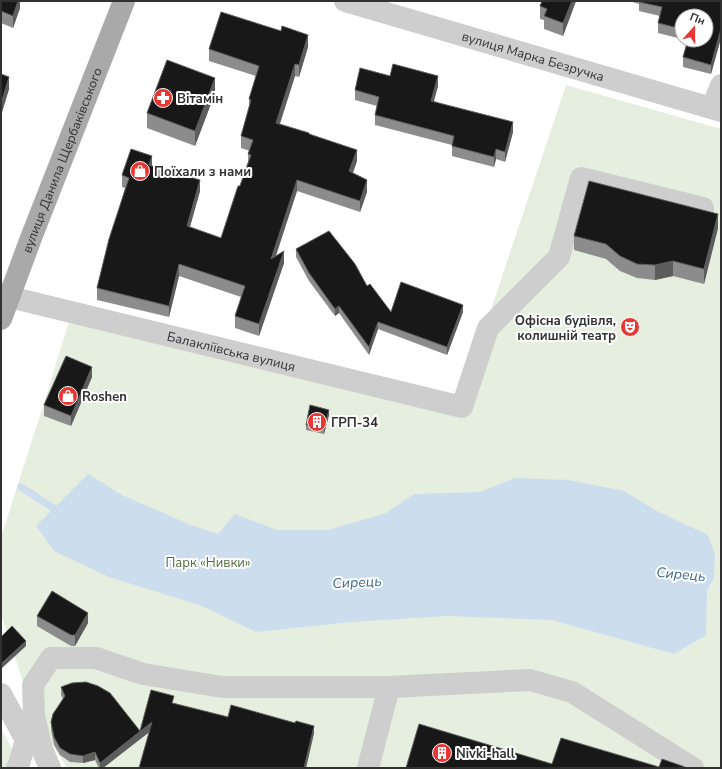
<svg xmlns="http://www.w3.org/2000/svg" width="722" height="769" font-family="'Nunito Sans',sans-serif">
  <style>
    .green { fill: #e6eedf }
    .water { fill: #ccdded }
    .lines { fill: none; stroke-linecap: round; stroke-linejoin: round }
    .stream { stroke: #ccdded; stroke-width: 7 }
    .minor { stroke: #cecece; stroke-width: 22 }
    .major { stroke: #a9a9a9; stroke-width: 22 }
    .wall { fill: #8c8c8c }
    .shaded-wall { fill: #5d5d5d }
    .building { fill: #181818; stroke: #5d5d5d }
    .labels { text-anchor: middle; stroke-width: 4; stroke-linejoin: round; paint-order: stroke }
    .street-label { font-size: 13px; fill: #313131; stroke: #fff }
    .poi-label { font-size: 13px; font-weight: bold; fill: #313131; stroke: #fff; text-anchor: start }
    .park-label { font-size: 13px; fill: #506e3d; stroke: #fff }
    .water-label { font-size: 14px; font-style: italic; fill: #3d6b95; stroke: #fff }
  </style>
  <rect width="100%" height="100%" fill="#fff"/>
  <path class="green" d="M566 85 721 129V768H67L34 716 1 614V537L42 409 70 318 457 411Z
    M1 728 17 759 4 768H1Z"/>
  <path class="water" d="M88 474 122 495 191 525 218 534 235 514 277 530H328L386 513 414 494 480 492 515 478 568 480 624 491 657 511 708 535 715 555 714 577 707 591 706 635 674 654 552 620 447 616 351 622 256 632 202 606 109 577 54 551 36 526Z"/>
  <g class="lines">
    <path class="stream" d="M21 487 61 513"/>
    <g class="minor">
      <path id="s1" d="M345 1 721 111"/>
      <path d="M712 108 721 85"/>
      <path id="s2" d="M1 295 462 407 488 328 559 257 581 178 703 208"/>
      <path d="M1 694 26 740 18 767 17 768"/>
      <path d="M50 768 42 749 34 716 33 685 51 658H96L143 674 222 687H389L530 680 572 692 693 768"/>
      <path d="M368 768 389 687"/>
    </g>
    <path class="major" id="s3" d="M1 319 31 238 124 1"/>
  </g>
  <path class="wall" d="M1 1H20V8L13 28 1 23Z
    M542 1H576L563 36 544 29V20L540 19V6Z
    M629 1H721V38L711 74 683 67V57L687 40H706L682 16V39L658 33V23L660 16 639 11V4Z
    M308 47 299 77 295 76 280 124 309 134 357 161 353 173 367 192 360 212 297 191 276 256 284 263 259 336 235 328V316L241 297 179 276 169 317 97 300V288L125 188 122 187V175L152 166 200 191 190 227 221 238 248 162V154L250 151 241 148V136L249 108V99L256 76 209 61V49Z
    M1 74 9 89 2 112H1Z
    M390 76 438 86 434 101 513 132 505 162 496 159 494 167 452 156V145L375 125V115L377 106 355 100V90Z
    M215 93 195 146 147 128V113Z
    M718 228 704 284 673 276 655 280 637 278 620 271 606 259 574 250V236Z
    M296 249 367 286 391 312H463L447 355 378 329 369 355 339 313 335 316 309 281 296 257Z
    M92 377 71 426 44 416V405Z
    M329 415 324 434 306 430V425Z
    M37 616 88 623 75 646H71L37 626Z
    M61 687 140 731 174 703 228 717 314 733 306 768H139L149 732 103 768H99L95 760 83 763 70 762 60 755 54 745 51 730V722L63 699 61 695Z"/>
  <path class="shaded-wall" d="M18 1H20V8L13 28V16Z
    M572 1H576L563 36V23Z
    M721 29V38L711 74V65Z
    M308 35V47L299 77V65Z
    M295 64V76L276 135V123Z
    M438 76V86L431 111V101Z
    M9 77V89L2 112V100Z
    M215 78V93L195 146V131Z
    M513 122V132L505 162V152Z
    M496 149V159L494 167V157Z
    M357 150V161L349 183V171Z
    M152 156V168L149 165Z
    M200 180V191L187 237V226Z
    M297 180V191L271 270V259Z
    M367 180V192L360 212V201Z
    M718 214V228L704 284V269Z
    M284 251V263L259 336V324Z
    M673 261V276L655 280V265Z
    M179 264V276L169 317V306Z
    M463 305V312L447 355V347Z
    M339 306V313L335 316V309Z
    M378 322V329L369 355V347Z
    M92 367V377L71 426V416Z
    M329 410V415L324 434V429Z
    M88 613V623L75 646V635Z
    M26 641V646L1 669V664Z
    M152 722V730L103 768H100V763Z
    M314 726V733L306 768H304Z
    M95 752V760L83 763V756Z"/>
  <path class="building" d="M1 1H18L13 16 1 11Z
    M542 1H572L563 23 544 16 547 9 540 6Z
    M639 1H721V29L711 65 683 57 688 40H706V16H682V29L658 23 662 7 639 2Z
    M221 12 281 31 282 26 308 35 299 65 295 64 276 123 309 133V134L357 150 349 171 367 180 360 201 297 180 271 259 284 251 259 324 235 316 245 286 179 264 169 306 97 288 109 239 129 178 122 175 131 149 152 156 149 165 200 180 187 226 221 238 238 186H240L251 155 248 154 253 140 241 136 251 100 249 99 259 66 209 49Z
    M167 60 215 78 195 131 147 113Z
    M393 64 438 76 431 101 513 122 505 152 496 149 494 157 452 146 454 136 375 115 379 97 355 90 360 68 390 76Z
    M1 74 9 77 2 100H1Z
    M589 181 718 214 704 269 673 261 655 265 637 264 620 256 606 244 574 236Z
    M329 231 355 264 367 286 370 284 391 312 401 282 463 305 447 347 378 322 369 347 339 306 335 309 309 273 296 249Z
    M66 356 92 367 71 416 44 405Z
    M310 405 329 410 324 429 306 425Z
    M52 591 88 613 75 635H71L37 616Z
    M12 626 26 641 1 664V637Z
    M86 682 98 686 110 693 140 731 151 690 174 696 172 703 228 717 231 705 295 723 296 721 314 726 304 768H139L152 722 100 763 95 752 83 756 70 754 60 748 54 737 51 722 53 714 65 696 61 687 72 683Z
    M419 724 552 764 561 738 659 767 662 759 685 767V768H406Z"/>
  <defs>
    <g id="pharmacy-disc" transform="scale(1)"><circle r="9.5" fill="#e83633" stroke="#fff"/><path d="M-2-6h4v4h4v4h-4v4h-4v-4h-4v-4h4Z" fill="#fff"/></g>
    <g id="shop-disc" transform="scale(1)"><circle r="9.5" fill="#e83633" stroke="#fff"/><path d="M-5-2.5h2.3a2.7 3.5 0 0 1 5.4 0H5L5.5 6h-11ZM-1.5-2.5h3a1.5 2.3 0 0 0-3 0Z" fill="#fff"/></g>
    <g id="theatre-disc" transform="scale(1)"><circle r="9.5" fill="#e83633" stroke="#fff"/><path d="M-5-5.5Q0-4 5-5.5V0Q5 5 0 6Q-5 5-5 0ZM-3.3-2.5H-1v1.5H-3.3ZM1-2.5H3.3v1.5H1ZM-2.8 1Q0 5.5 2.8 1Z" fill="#fff"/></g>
    <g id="building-disc" transform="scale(1)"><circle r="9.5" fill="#e83633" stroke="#fff"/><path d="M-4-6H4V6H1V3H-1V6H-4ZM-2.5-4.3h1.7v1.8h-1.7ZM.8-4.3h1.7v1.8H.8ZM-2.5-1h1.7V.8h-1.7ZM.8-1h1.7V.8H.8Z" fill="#fff"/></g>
  </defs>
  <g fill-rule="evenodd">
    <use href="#pharmacy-disc" x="163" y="98"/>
    <use href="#shop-disc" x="140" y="171"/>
    <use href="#theatre-disc" x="630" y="327"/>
    <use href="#shop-disc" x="68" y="396"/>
    <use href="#building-disc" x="317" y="422"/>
    <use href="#building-disc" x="442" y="753"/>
  </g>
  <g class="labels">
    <g class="street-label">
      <text dy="5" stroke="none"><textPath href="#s1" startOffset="196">вулиця Марка Безручка</textPath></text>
      <text dy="5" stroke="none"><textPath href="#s3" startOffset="170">вулиця Данила Щербаківського</textPath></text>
      <text dy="5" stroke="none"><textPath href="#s2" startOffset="237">Балакліївська вулиця</textPath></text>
    </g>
    <g class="poi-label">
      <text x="177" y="103">Вітамін</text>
      <text x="154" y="176">Поїхали з нами</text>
      <text x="616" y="325" text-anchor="end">Офісна будівля,<tspan x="616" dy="15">колишній театр</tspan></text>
      <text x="82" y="401">Roshen</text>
      <text x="331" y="427">ГРП-34</text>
      <text x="456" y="758">Nivki-hall</text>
    </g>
    <g class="park-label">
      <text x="208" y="567">Парк «Нивки»</text>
    </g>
    <g class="water-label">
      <text transform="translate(681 574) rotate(5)" y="5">Сирець</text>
      <text transform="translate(357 582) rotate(-3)" y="5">Сирець</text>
    </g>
  </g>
  <rect width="722" height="769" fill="none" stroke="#313131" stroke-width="4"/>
  <g transform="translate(694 28) rotate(21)"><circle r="19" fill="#ffffff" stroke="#adadad"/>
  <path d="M0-3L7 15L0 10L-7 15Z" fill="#e83633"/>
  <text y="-6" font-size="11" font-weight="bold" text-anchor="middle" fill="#313131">Пн</text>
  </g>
</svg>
